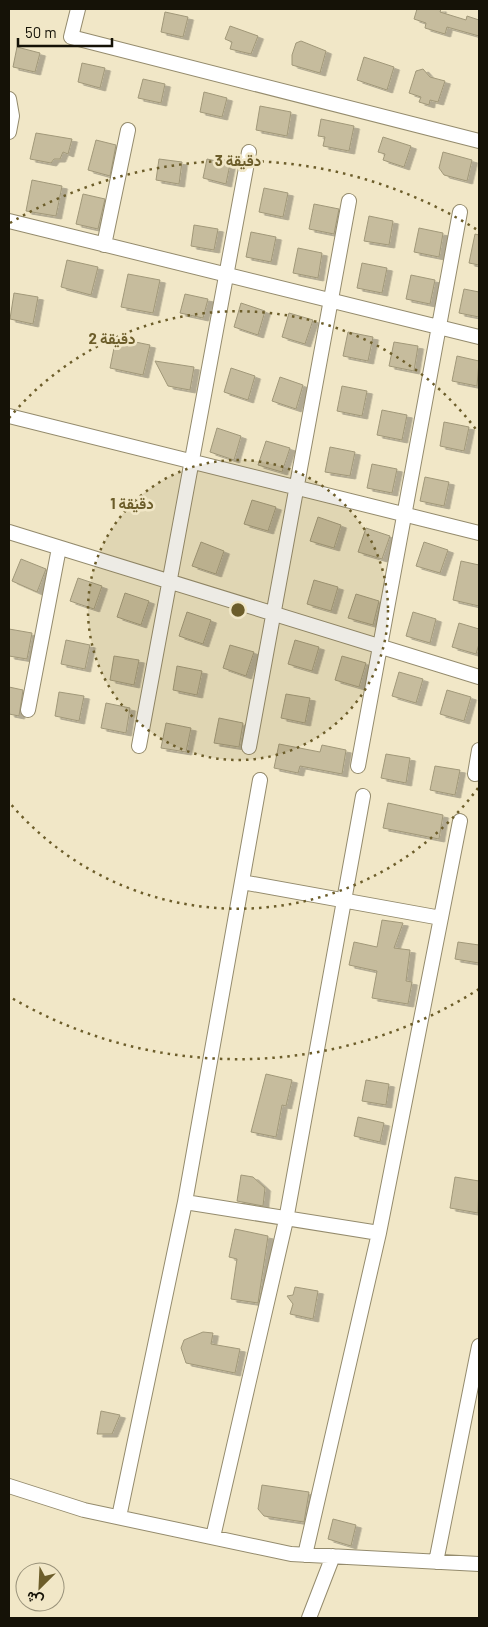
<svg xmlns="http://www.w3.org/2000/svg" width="488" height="1627" font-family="Barlow,Vazirmatn,sans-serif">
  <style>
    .building { fill: #c6bc9d; stroke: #a19879; filter: url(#shadow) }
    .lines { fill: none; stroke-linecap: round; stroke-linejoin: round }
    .minor-casing { stroke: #948b6d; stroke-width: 16 }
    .minor { stroke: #fff; stroke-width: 14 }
    .ring { fill: none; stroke: #6c5d2a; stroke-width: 2.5; stroke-dasharray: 2.5 5 }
    .centre { fill: #6c5d2a; stroke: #f1e7c7; stroke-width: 2.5 }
    .ring-label { font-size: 15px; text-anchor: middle; font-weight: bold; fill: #6c5d2a; stroke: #f1e7c7; stroke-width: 5; stroke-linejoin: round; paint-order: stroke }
  </style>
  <defs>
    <filter id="shadow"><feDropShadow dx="5.5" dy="3" stdDeviation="0" flood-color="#0004"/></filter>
  </defs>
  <rect width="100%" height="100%" fill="#f1e7c7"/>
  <path class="building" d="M417 9H441L440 12 466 20 467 16 479 20V36L447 27 445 34 425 28 426 23 414 19Z
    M165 12 188 17 183 37 161 32Z
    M230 26 258 36 251 54 230 49 232 42 225 39Z
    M301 41 326 51 320 73 292 65V55L296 43Z
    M17 47 40 53 35 72 13 67Z
    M364 57 394 67 387 90 357 80Z
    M82 63 105 68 100 88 78 82Z
    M423 69 430 77 445 81 438 102 430 100 429 105 419 102 421 97 409 93 416 71Z
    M143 79 165 84 161 103 138 98Z
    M204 92 227 98 222 117 200 112Z
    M260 106 291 112 287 136 256 130Z
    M321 119 354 126 349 151 323 146 325 137 318 136Z
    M36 133 72 139 68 154 63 152 60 159H54L51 163 30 159Z
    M383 137 411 146 404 167 383 160 385 154 378 152Z
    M96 140 116 145 110 176 88 170Z
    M443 152 472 160 467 181 444 175 439 168Z
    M159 159 182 162 179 184 156 180Z
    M207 159 230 164 226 184 203 178Z
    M32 180 62 186 56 216 26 211Z
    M264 188 288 193 283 217 259 212Z
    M83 194 105 199 98 229 76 224Z
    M314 204 339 209 334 234 309 229Z
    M369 216 393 221 389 245 364 241Z
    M194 225 218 229 214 250 191 246Z
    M419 228 443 233 439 257 414 252Z
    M251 232 276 237 271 262 246 257Z
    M475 234 479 235V265L469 263Z
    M298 248 322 253 318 278 293 273Z
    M67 260 98 267 91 295 61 287Z
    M362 263 387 268 382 293 357 288Z
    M128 274 160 280 153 313 121 307Z
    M411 275 435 280 430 304 406 299Z
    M464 289 479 292V317L459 313Z
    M14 293 38 297 33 324 10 319Z
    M185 294 208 299 203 318 180 313Z
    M241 303 265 311 258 335 234 327Z
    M289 313 313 320 305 344 282 337Z
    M348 332 373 337 368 361 343 356Z
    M116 338 150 345 143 375 110 368Z
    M394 342 418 346 414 371 389 366Z
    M457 356 479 361 477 386 452 381Z
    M155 361 194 367 190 390 168 386Z
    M231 368 255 376 248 400 224 392Z
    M280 377 303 385 296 409 272 401Z
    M342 386 367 391 362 416 337 411Z
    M382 410 407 415 402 440 377 435Z
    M444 422 469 427 464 451 440 446Z
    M217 428 241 436 234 460 210 452Z
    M266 441 290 448 282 472 258 465Z
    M330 447 355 452 350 476 325 472Z
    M372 464 397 469 392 493 367 488Z
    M425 477 449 482 444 506 420 501Z
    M252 500 276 507 268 531 244 524Z
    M318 517 341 525 334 548 310 541Z
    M366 528 390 536 382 559 358 552Z
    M201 542 224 551 216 574 192 566Z
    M424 542 448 550 440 573 416 566Z
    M21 559 46 569 37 592 12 581Z
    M461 561 479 565V606L453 600Z
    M78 578 102 586 94 609 70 601Z
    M314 580 338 587 331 611 307 604Z
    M125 593 149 601 141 625 117 617Z
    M356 594 379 601 373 625 348 618Z
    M187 612 211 620 203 644 179 636Z
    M413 612 436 619 430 643 406 636Z
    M459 623 479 629V644L476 654 452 647Z
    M9 629 32 633 27 659 9 656Z
    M66 640 90 645 85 669 61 664Z
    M295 640 319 647 312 671 288 664Z
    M230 645 254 652 246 676 223 668Z
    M114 656 139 660 134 685 110 680Z
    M342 656 366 663 359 687 335 680Z
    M177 666 202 671 197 695 173 690Z
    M399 672 423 679 416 703 392 696Z
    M9 687 23 690 19 716 9 714Z
    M447 690 471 697 464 721 440 714Z
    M59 692 84 696 79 721 55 716Z
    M286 694 310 698 305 723 281 718Z
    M106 703 130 708 126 733 101 728Z
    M219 718 243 723 239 747 214 743Z
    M166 723 191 728 186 752 161 748Z
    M279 744 320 752 322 745 346 750 342 774 300 766 298 773 274 768Z
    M386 754 410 758 406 783 381 778Z
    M435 766 460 770 455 795 430 790Z
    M388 803 443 815 439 839 383 828Z
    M382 920 403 923 394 948 410 950 406 981 412 982 408 1004 372 998 377 971 349 965 354 942 377 947Z
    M458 942 479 945V963L455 959Z
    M266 1074 292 1080 286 1106 282 1105 276 1137 251 1132Z
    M366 1080 389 1084 386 1105 362 1101Z
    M358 1117 384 1123 380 1142 354 1136Z
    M241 1175 253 1177 265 1188 263 1206 237 1201Z
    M455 1177 479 1181 478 1213 450 1208Z
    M235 1229 268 1236 258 1303 231 1299 237 1259 229 1257Z
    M295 1287 318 1291 313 1319 290 1314 293 1304 287 1296 293 1295Z
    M203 1332 213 1333 211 1344 240 1349 235 1373 186 1363 181 1348 184 1340Z
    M101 1411 120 1415 112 1434H97Z
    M262 1485 309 1492 304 1522 264 1516 258 1509Z
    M333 1519 356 1525 351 1546 328 1539Z"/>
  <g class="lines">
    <g class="minor-casing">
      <path id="minor" d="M78 9 71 37 479 141
        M9 99 12 116 9 132
        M9 221 479 337
        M104 245 128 130
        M9 416 479 533
        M9 532 479 677
        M28 710 59 548
        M139 746 249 152
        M249 747 349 201
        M358 766 460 212
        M475 774 479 750
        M242 882 441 918
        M185 1202 379 1233
        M9 1486 84 1510 291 1554 479 1564
        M119 1517 185 1202 260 780
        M213 1537 286 1220 363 796
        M305 1555 379 1233 460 821
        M436 1562 479 1346
        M309 1618 333 1556"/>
    </g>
    <use href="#minor" class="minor"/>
  </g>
  <circle cx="238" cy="610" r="150" fill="#6c5d2a" fill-opacity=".12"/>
  <g class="ring">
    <circle cx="238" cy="610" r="150"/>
    <path d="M478 788A299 299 0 0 1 9 802M9 418A299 299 0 0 1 478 432"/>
    <path d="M479 989A449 449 0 0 1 10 997M10 223A449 449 0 0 1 479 231"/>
  </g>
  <circle cx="238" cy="610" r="8" class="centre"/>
  <g class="ring-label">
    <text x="238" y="166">3 دقيقة</text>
    <text x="112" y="344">2 دقيقة</text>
    <text x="132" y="509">1 دقيقة</text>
  </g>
  <rect width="488" height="1627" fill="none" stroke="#151207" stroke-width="20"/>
  <g transform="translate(40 1587) rotate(204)"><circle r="24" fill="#f1e7c7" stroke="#99927a"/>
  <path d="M0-4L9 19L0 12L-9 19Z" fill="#6c5d2a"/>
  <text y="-8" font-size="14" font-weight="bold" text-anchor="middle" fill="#151207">ش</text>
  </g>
  <path d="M18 38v8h94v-8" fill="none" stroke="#151207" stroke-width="2.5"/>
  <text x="25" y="38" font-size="15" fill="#151207" stroke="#f1e7c7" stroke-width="4" paint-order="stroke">50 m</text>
</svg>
